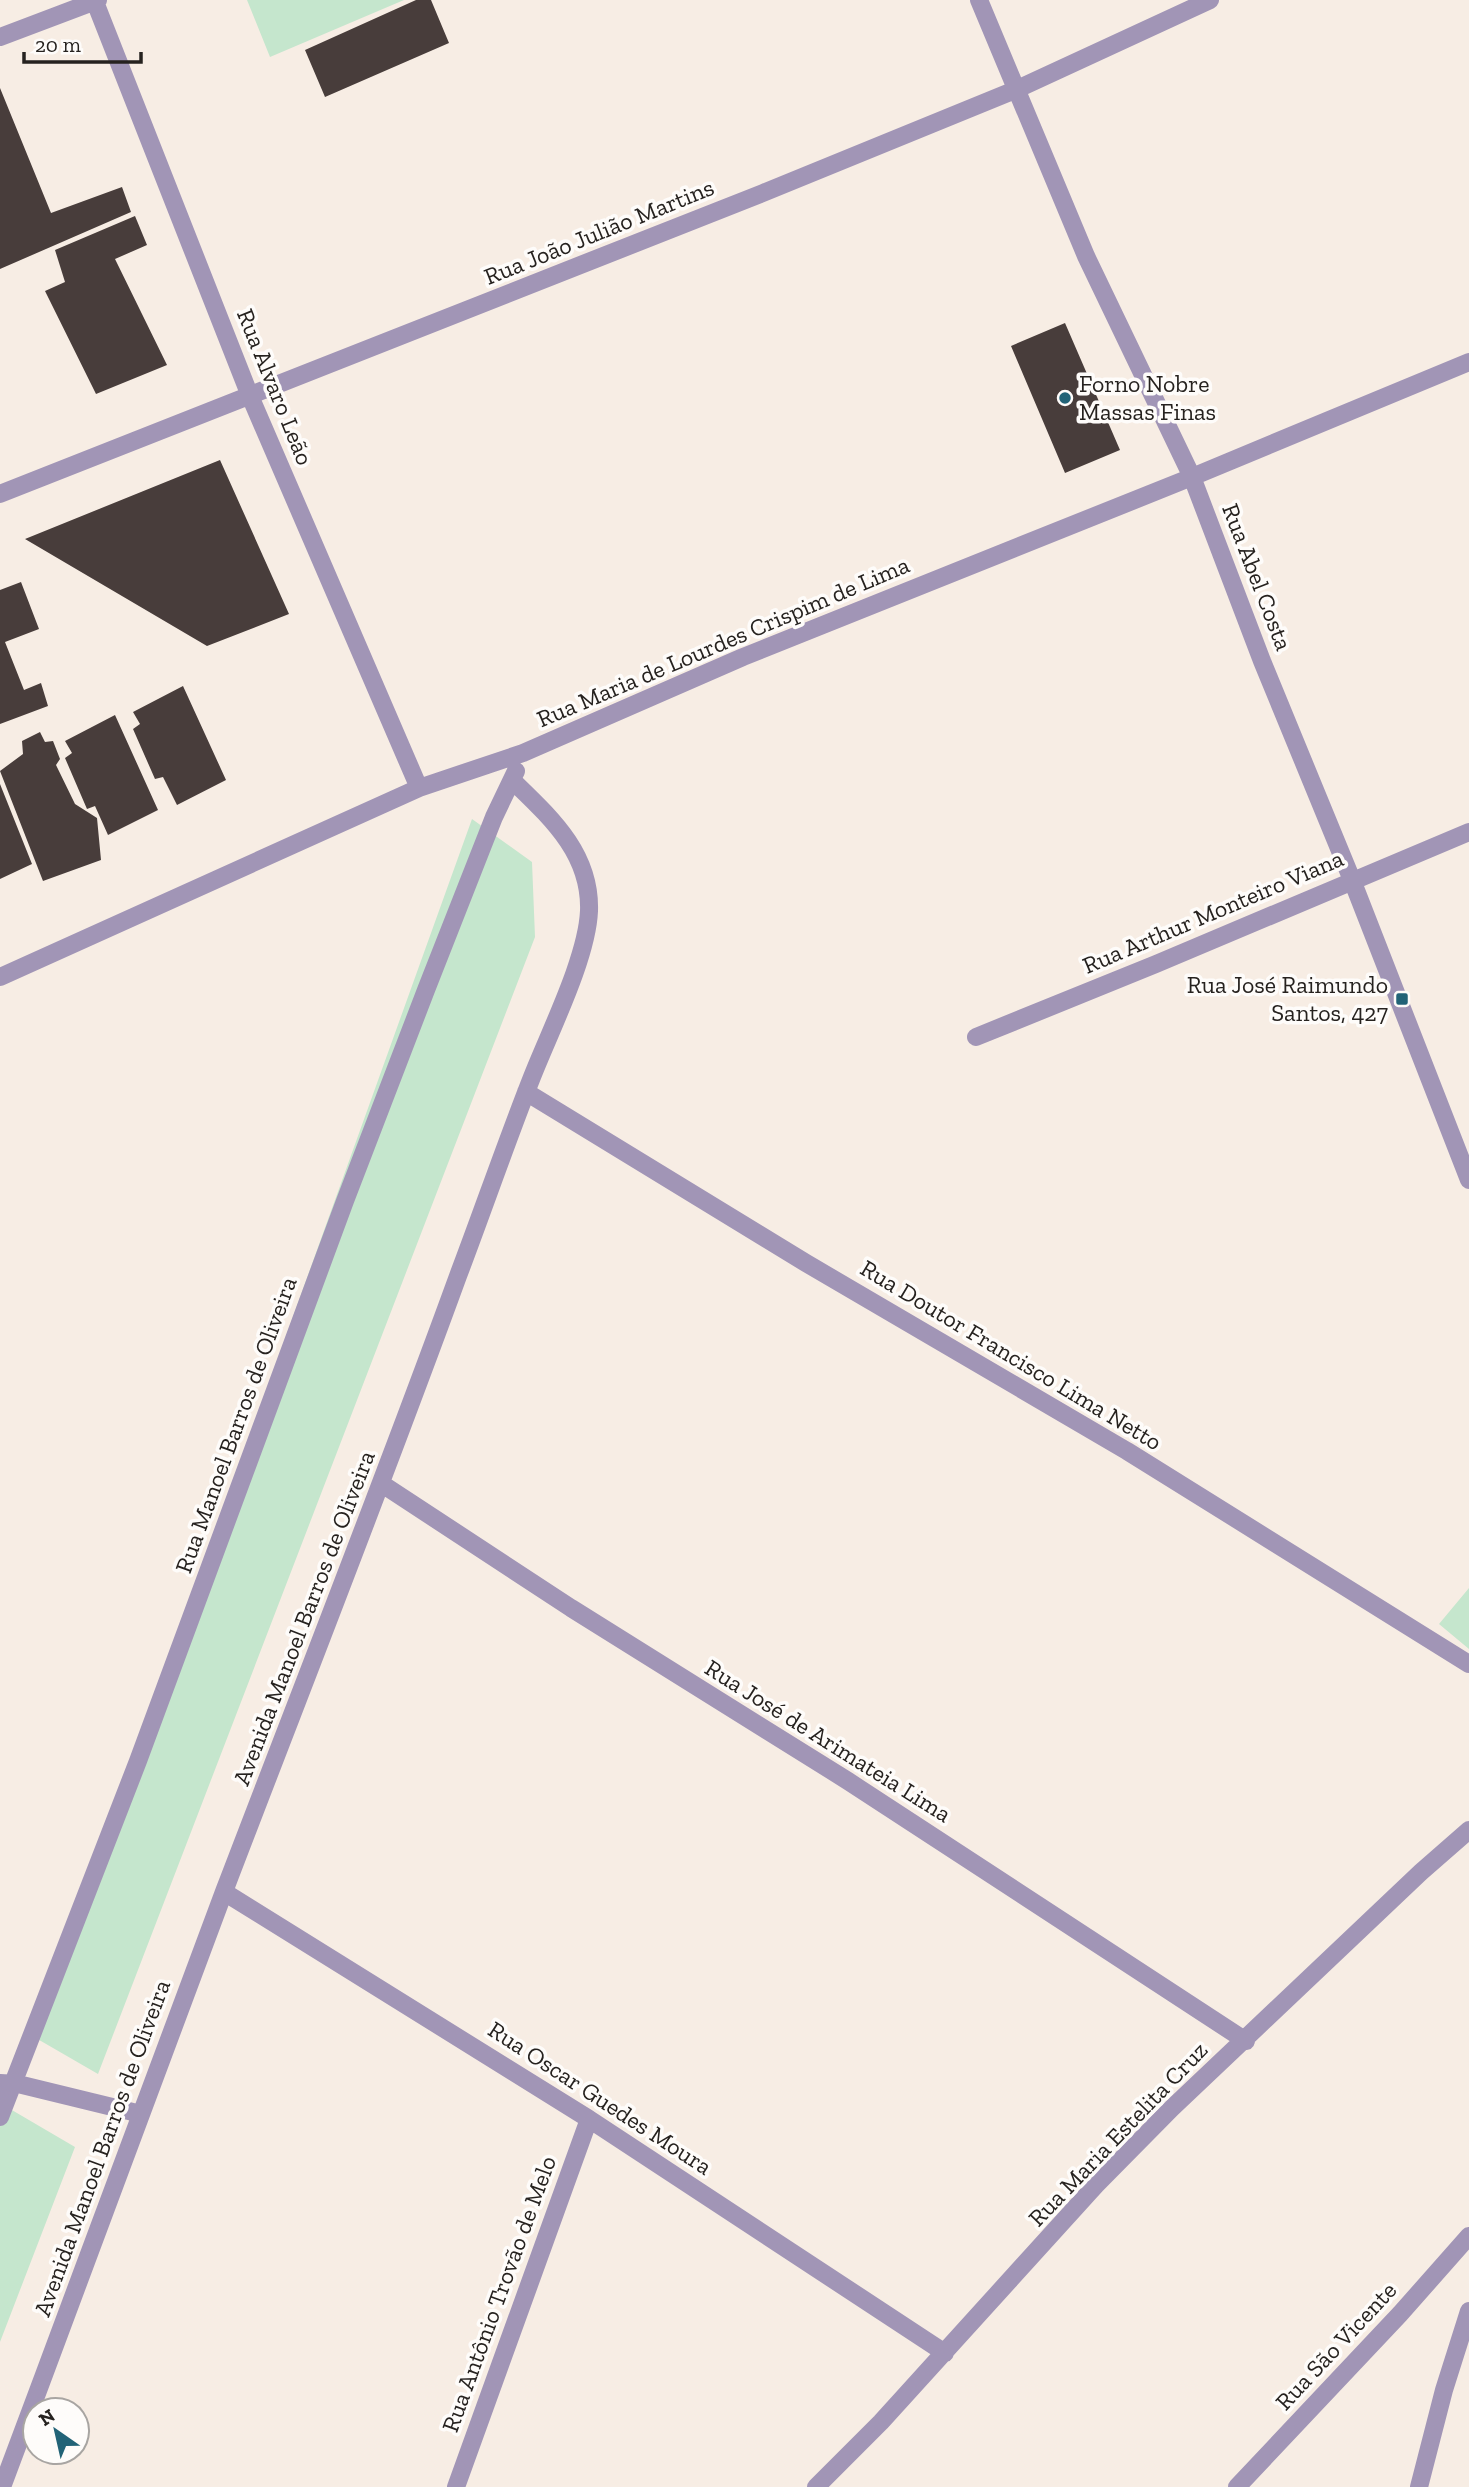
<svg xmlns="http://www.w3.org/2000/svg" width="1469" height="2487" font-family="'Zilla Slab',serif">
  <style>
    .green { fill: #c5e6cd }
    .building { fill: #483d3b }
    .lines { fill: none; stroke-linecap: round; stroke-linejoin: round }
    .street { stroke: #a195b6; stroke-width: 18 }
    .poi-dot { fill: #226377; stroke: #fefcfa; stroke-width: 2.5 }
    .labels { text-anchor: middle; stroke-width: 7; stroke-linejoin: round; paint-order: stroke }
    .street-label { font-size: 24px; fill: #26221f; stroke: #fefcfa }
    .poi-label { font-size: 24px; fill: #26221f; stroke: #fefcfa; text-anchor: start }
  </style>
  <rect width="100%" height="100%" fill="#f7ede4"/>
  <path class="green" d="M247 0H404L270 57Z
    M472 819 532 862 535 937 98 2074 34 2037Z
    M1469 1588V1649L1439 1624Z
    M5 2106 75 2147 0 2342V2121Z"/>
  <path class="building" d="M416 0H431L449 43 325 97 305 50Z
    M0 88 51 213 122 187 131 212 0 269Z
    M135 216 147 245 115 259 167 365 96 394 45 291 65 282 55 250Z
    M1065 323 1120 450 1065 473 1011 346Z
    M220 460 289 614 207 646 25 539Z
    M21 582 39 629 5 642 24 690 41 683 48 706 0 724V590Z
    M183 686 226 780 177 805 163 777 155 779 133 729 140 724 133 712Z
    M115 715 158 810 108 835 95 806 87 809 65 758 72 753 65 741Z
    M40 732 45 742 53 741 60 759 56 765 75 804 97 818 101 860 43 881 0 771 23 754 22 741Z
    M0 784 32 864 0 879Z"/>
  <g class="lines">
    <path class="street" d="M979 0 1086 256 1192 477 1262 661 1352 880 1469 1180
      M95 2 250 396 419 788
      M0 37 98 0
      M0 494 763 193 1015 90 1210 0
      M0 977 419 788 523 753 743 657 1192 477 1469 362
      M976 1037 1156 964 1469 832
      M526 1092 806 1263 1127 1451 1469 1664
      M382 1484 571 1608 848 1781 1246 2041
      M224 1892 589 2119 945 2353
      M0 2083 18 2084 141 2114
      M0 2117 138 1761 345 1201 426 990 494 817 516 771
      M2 2487C77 2288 149 2088 225 1889 303 1685 383 1482 458 1276 483 1210 506 1143 532 1077 550 1031 587 958 589 911 591 853 550 817 512 780
      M456 2487 589 2119
      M816 2487 881 2422 1096 2185 1172 2108 1421 1872 1469 1830
      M1237 2487 1400 2314 1469 2236
      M1419 2487 1444 2390 1469 2311"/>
  </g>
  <g class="poi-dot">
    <circle cx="1065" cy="398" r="7"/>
    <rect x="1395" y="992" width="14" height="14" rx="3.5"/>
  </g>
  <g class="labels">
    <g class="street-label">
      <text transform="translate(599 232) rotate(-22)" y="8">Rua João Julião Martins</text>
      <text transform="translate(275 387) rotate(68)" y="8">Rua Alvaro Leão</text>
      <text transform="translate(1257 577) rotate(69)" y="8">Rua Abel Costa</text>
      <text transform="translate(723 642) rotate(-23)" y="8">Rua Maria de Lourdes Crispim de Lima</text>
      <text transform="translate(1213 912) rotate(-23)" y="8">Rua Arthur Monteiro Viana</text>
      <text transform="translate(1011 1355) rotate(31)" y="8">Rua Doutor Francisco Lima Netto</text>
      <text transform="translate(236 1425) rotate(-70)" y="8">Rua Manoel Barros de Oliveira</text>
      <text transform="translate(304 1618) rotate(-69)" y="8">Avenida Manoel Barros de Oliveira</text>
      <text transform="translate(828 1741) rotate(32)" y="8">Rua José de Arimateia Lima</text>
      <text transform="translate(600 2098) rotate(33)" y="8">Rua Oscar Guedes Moura</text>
      <text transform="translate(1118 2134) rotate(-46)" y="8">Rua Maria Estelita Cruz</text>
      <text transform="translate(102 2148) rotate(-70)" y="8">Avenida Manoel Barros de Oliveira</text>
      <text transform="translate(499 2294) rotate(-70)" y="8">Rua Antônio Trovão de Melo</text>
      <text transform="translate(1336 2346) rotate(-47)" y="8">Rua São Vicente</text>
    </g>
    <g class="poi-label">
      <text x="1079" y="392">Forno Nobre<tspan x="1079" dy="28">Massas Finas</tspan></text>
      <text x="1388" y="993" text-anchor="end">Rua José Raimundo<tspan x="1388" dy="28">Santos, 427</tspan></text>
    </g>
  </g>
  <g transform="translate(56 2431) rotate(326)"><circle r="33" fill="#fefcfa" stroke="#a8a5a2" stroke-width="2"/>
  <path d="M0-5L12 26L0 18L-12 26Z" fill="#226377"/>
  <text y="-10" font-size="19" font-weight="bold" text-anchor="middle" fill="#26221f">N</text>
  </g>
  <path d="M24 52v10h117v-10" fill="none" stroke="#26221f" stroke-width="3.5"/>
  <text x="35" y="52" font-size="21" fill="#26221f" stroke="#fefcfa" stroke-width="5" paint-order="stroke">20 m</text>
</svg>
